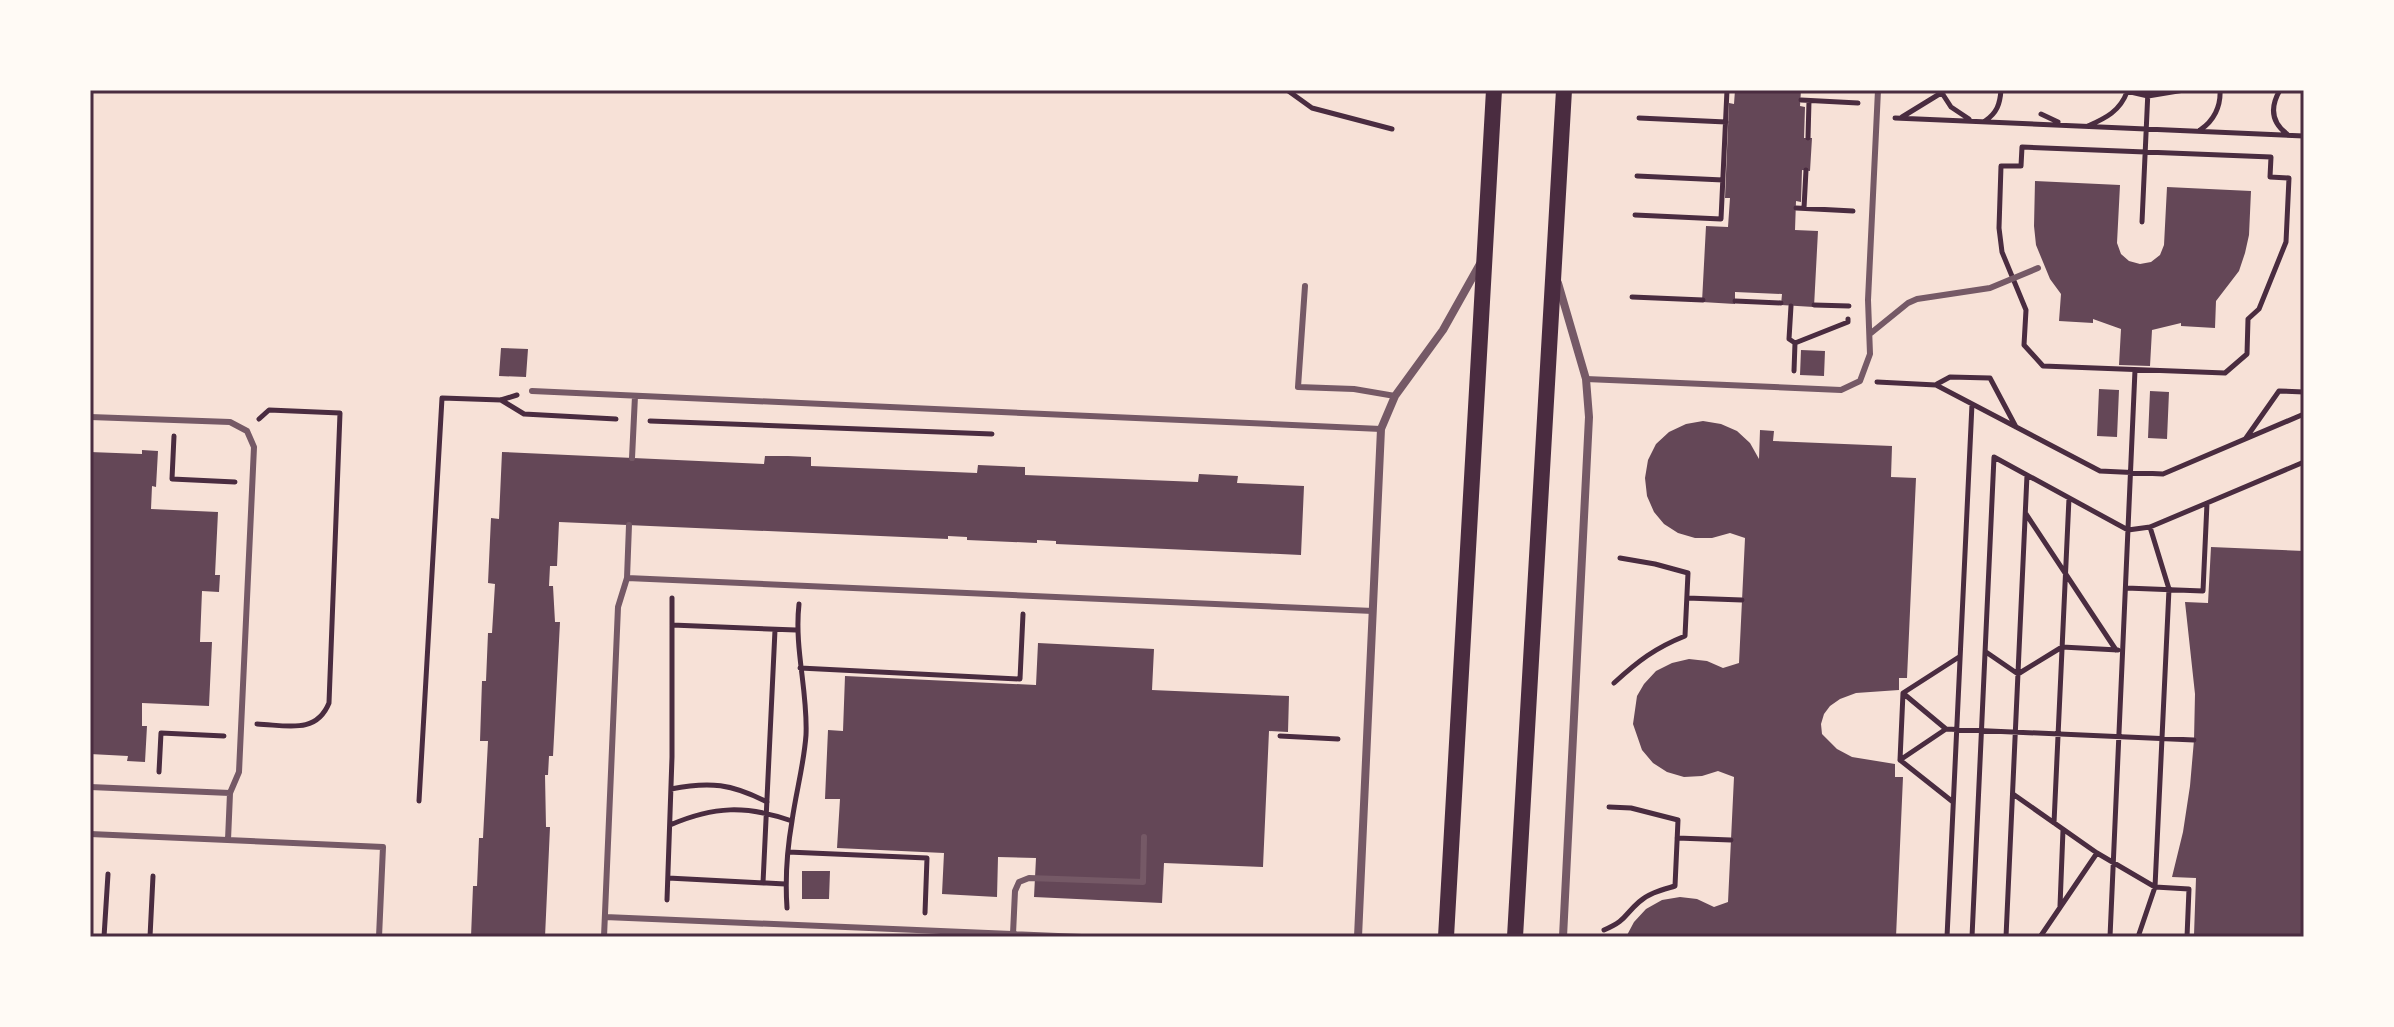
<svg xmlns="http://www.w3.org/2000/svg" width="2394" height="1027" font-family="'Sofia Sans Condensed',sans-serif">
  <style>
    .building { fill: #644757 }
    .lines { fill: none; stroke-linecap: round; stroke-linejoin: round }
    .path { stroke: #4a2c40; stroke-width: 5 }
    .service { stroke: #755966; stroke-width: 6 }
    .minor { stroke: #755966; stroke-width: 8 }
    .secondary { stroke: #4a2c40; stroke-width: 16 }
    .neatline { fill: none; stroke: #4a2c40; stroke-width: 3 }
  </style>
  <rect width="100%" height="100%" fill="#f7e1d7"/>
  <path class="building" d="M1735 90H1801L1800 106 1805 107 1804 138H1812L1810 171 1802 170 1801 202 1796 201 1795 230 1818 231 1814 307 1781 305 1782 294 1735 292V304L1702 302 1706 226 1728 227 1730 198H1725L1729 103 1734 104Z
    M2035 181 2120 185 2117 243 2121 254 2129 261 2140 264 2151 262 2160 255 2164 245 2167 187 2251 191 2249 235 2245 253 2239 271 2216 301 2215 328 2181 326V323L2152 330 2150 366 2119 365 2121 329 2093 319V323L2059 321 2061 294 2050 279 2036 245 2034 226Z
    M501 348 528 349 526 377 499 376Z
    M1801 350 1825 351 1824 376 1800 375Z
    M2099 389 2119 390 2117 437 2097 436Z
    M2150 391 2169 392 2167 439 2148 438Z
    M1703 421 1721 424 1737 431 1750 443 1759 459 1760 430 1774 431 1773 441 1892 446 1891 477 1916 478 1907 678H1899V690L1856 693 1840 699 1830 706 1824 714 1821 724 1822 734 1837 749 1852 757 1895 764V777H1903L1896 937H1626L1634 922 1646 909 1662 900 1680 897 1697 899 1714 907 1728 902 1734 777 1718 771 1702 776 1684 777 1667 772 1653 763 1642 750 1633 724 1637 696 1644 684 1656 671 1672 663 1689 659 1707 661 1723 668 1739 663 1745 538 1730 533 1712 538H1695L1678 533 1664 524 1654 512 1647 496 1645 478 1648 460 1656 444 1669 432 1686 424Z
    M142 450 158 451 156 487 152 486 151 509 218 512 215 575H220L219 592 202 591 200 642H212L209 706 142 703V726H147L145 762 127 761 128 756 90 754V452L142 454Z
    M502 452 764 464 765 456H788L811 457V466L977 473 978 465 1001 466 1025 467V475L1198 482 1199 474 1238 476 1237 483 1304 486 1301 555 1056 544V541L1037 540V543L967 540V537L948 536V539L559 522 557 566H550L549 586H553L555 622H560L553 756H549L548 775H545L546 827H550L545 937H471L473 886H477L479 838H483L488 741H480L482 681H486L488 633H492L495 584 488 583 491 518 499 519Z
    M2211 547 2304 551V937L2194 935 2196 878 2172 877 2183 832 2190 786 2194 740 2195 694 2185 602 2208 603Z
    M1038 643 1154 649 1152 690 1289 696 1288 732 1269 731 1263 867 1164 863 1162 903 1034 897 1036 858 998 857 997 897 942 894 944 853 837 848 840 799H825L828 730 843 731 845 676 1036 685Z
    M802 871H830L829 899H802Z"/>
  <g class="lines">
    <path class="path" d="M1287 90 1312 108 1392 129
      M1940 90 1951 107 1969 119
      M2122 90 2148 96 2184 90
      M2280 90C2270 107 2271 122 2287 134
      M1801 100 1858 103
      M2041 114 2058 122
      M1902 117 1946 90
      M1639 118 1726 122
      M1895 118 2304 136
      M1985 121C1997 113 2000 104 2001 90
      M2088 126C2106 118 2120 111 2127 92
      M2200 130C2214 121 2221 106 2220 90
      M1808 138 1809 101
      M2022 147 2271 157 2270 177 2289 178 2286 242 2259 309 2248 319 2247 354 2225 373 2043 366 2024 345 2026 310 2002 252 1999 228 2001 166H2021Z
      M1637 176 1723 180
      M1796 208 1853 211
      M1804 208 1806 170
      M1635 215 1721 219 1727 90
      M2142 222 2148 90
      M1632 297 1703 300
      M1735 301 1781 303
      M1814 305 1849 306
      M1791 306 1789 339 1795 343 1794 371
      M1795 343 1848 322V319
      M1877 382 1936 385 2100 471 2163 474 2304 414
      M1937 384 1950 377 1990 378 2016 427
      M501 400 524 414 616 419
      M650 421 992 434
      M174 436 172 479 235 482
      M2246 438 2279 391 2304 392
      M2207 503 2304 462
      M2026 514 2116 650
      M1687 598 1742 600
      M672 625 796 630
      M1986 652 2018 674 2062 647 2118 650
      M800 668 1020 679 1023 614
      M1614 683C1638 661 1655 648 1685 636L1688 573 1655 564 1620 558
      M1904 694 1946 729
      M257 724C286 725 316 735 329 703L340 413 269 410 259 419
      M1280 736 1338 739
      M1900 760 1946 729 2194 740
      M159 772 161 733 224 736
      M671 789C710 781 732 784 767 802
      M2013 794 2097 853 2155 887 2189 889 2187 937
      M419 801 442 398 501 400 517 395
      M1953 802 1900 760 1903 693 1959 657
      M2054 823 2069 498
      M670 825C714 806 746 805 792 821
      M1677 838 1731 840
      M788 852 927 858 925 913
      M668 878 785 884
      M763 883 775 630
      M667 900 672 757V598
      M2060 906 2063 830
      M787 908C785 879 787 850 792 821 796 792 804 764 806 735 808 691 794 649 799 604
      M1604 930C1627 920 1623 916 1639 902 1649 893 1662 890 1675 886L1678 820 1631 808 1609 807
      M104 937 108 874
      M150 937 153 876
      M1947 937 1972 404
      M1972 937 1994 457 2128 530 2150 527 2207 503 2203 591 2126 588
      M2006 937 2027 475
      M2040 937 2097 853
      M2110 937 2135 370
      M2138 937 2155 887 2169 589 2150 527"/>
    <path class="service" d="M1305 286 1298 387 1354 389 1395 396
      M1871 333 1908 303 1917 299 1990 288 2038 268
      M1586 379 1841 390 1860 381 1870 354 1868 300 1878 90
      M532 391 1381 429
      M90 417 230 422 247 431 254 447 239 772 230 793 90 787
      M632 458 635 396
      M627 578 1373 611
      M90 834 383 847 379 937
      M228 840 230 793
      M605 917 1082 937
      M1013 934 1015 891 1019 882 1029 878 1143 882 1144 837
      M604 937 618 607 627 578 629 525"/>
    <path class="minor" d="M1558 283 1586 379 1589 417 1563 937
      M1358 937 1381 429 1395 396 1443 330 1480 264"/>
    <path class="secondary" d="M1446 937 1494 90
      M1515 937 1564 90"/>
  </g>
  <rect width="2394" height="1027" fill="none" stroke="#fffaf5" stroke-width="184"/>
  <rect x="92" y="92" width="2210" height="843" class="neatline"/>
</svg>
